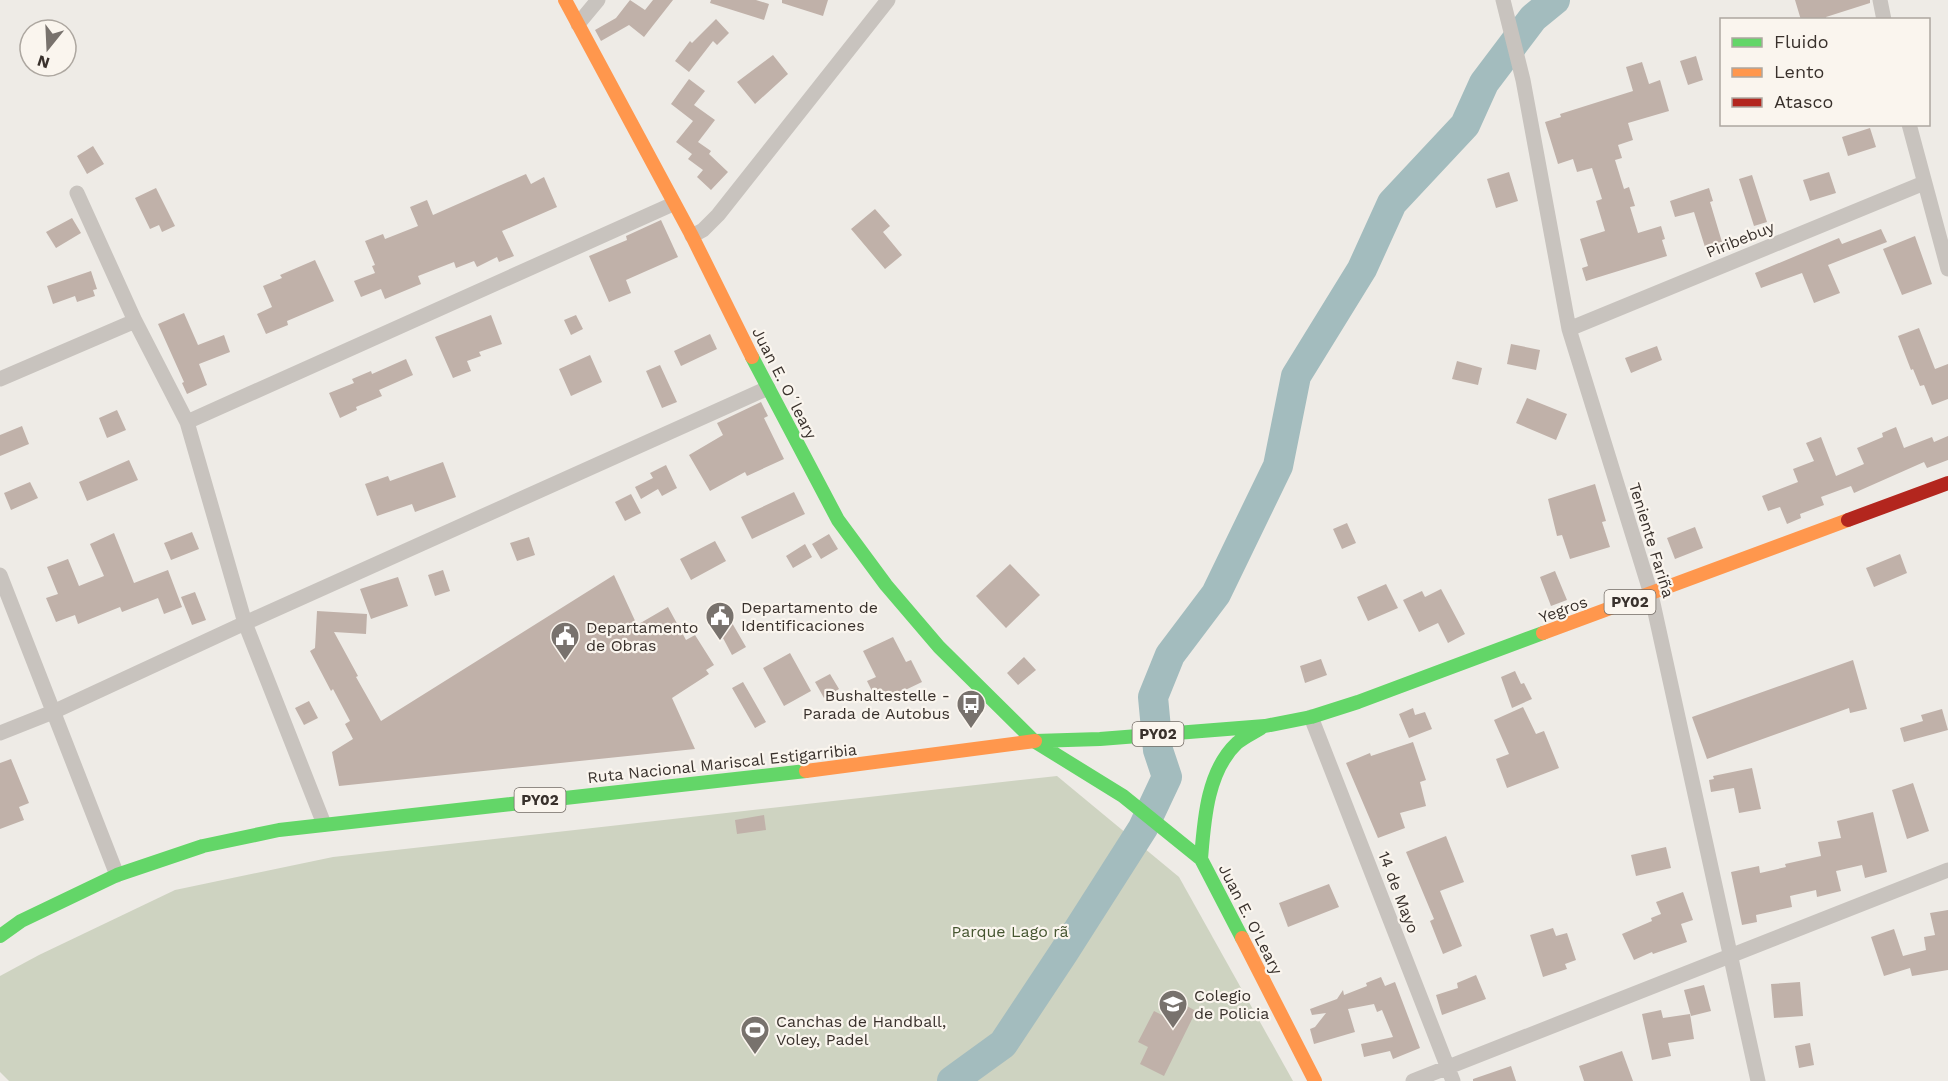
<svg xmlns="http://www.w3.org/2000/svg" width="1948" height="1081" font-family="'Work Sans',sans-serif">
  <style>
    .green { fill: #ced3c1 }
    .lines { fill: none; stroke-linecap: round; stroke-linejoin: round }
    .river { stroke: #a3bcbe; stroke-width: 30 }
    .building { fill: #c0b1a9 }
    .street { stroke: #c8c3be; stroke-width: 15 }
    .fast { stroke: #63d668; stroke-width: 14 }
    .slow { stroke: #ff974d; stroke-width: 14 }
    .jam { stroke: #b3261e; stroke-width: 14 }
    .labels { text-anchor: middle; stroke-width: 4.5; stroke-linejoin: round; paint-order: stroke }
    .shield { fill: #faf5ee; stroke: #736c66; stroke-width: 1.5 }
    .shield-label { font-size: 15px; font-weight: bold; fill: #39312c }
    .street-label { font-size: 16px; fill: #39312c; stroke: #faf5ee }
    .poi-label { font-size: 16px; fill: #39312c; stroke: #faf5ee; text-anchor: start }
    .park-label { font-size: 16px; fill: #465631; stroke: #faf5ee }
  </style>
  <rect width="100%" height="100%" fill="#eeebe6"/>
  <path class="green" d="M1057 776 1179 877 1293 1081H9L0 1072V976L39 955 175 890 333 857Z"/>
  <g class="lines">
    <path class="river" d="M952 1081 1003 1044 1064 952 1143 828 1167 777 1158 750 1153 697 1170 655 1216 594 1278 466 1296 376 1362 269 1392 203 1465 125 1484 83 1533 18 1555 0"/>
  </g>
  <path class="building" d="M630 0 645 10 653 0H673L644 37 629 25 601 41 595 30 616 18Z
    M711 0H756L769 4 764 20 710 3Z
    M782 0H828L823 16 782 3Z
    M1795 0H1870V3L1826 17 1827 20H1801Z
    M716 19 729 33 717 45 713 41 689 72 675 61 690 41 692 43Z
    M773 55 788 74 755 104 737 82Z
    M1696 56 1703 80 1688 85 1680 61Z
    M1642 62 1649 84 1660 80 1669 111 1628 123 1633 140 1618 145 1622 158 1615 160 1624 189 1629 187 1635 206 1630 207 1638 233 1661 226 1665 239 1662 240 1667 256 1586 281 1582 268 1588 266 1580 239 1605 231 1596 201 1602 199 1592 168 1577 172 1573 159 1558 164 1545 122 1561 117 1560 114 1633 91 1626 67Z
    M689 79 705 91 694 105 715 120 698 142 711 151 709 154 728 172 711 190 697 177 703 170 688 159 692 154 676 142 693 121 671 104Z
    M1870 128 1876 147 1848 156 1842 137Z
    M93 146 104 164 87 174 77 156Z
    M1509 172 1518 201 1496 208 1487 179Z
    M1829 172 1836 193 1810 201 1803 180Z
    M526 174 531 184 544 177 557 207 502 231 514 256 499 262 497 257 477 267 474 261 456 268 454 262 418 276 421 284 385 299 381 289 361 297 354 281 375 273 372 266 375 265 365 241 383 234 385 239 418 226 410 207 427 200 433 215Z
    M1752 175 1767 222 1754 226 1739 179Z
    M156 188 175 226 162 232 159 225 150 229 135 198Z
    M1709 188 1713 201 1710 202 1722 242 1705 247 1694 212 1675 217 1670 201Z
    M875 209 890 226 883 232 902 255 885 269 851 229Z
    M72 218 81 233 56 248 46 232Z
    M661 220 678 257 626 280 631 293 609 302 589 256 627 240 626 236Z
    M1881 229 1887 242 1828 265 1840 293 1814 303 1802 273 1761 288 1755 273 1839 238 1842 244Z
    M1915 236 1932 284 1902 295 1883 249Z
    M315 260 334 301 287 321 288 325 266 334 257 314 272 307 263 286 282 278 280 275Z
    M91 271 97 289 93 290 95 296 77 302 75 296 53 304 47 286Z
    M184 313 198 345 224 335 230 352 199 364 207 385 187 394 182 383 184 382 158 324Z
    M491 315 502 344 479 352 481 356 467 361 471 371 453 378 435 337Z
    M576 315 583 329 571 335 564 320Z
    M1919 328 1935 369 1948 364V399L1932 405 1924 385 1920 386 1913 369 1911 370 1898 336Z
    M710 334 717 349 681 366 674 351Z
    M1511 344 1540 350 1536 370 1507 364Z
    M1657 346 1662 360 1631 373 1625 358Z
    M590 355 602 382 571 396 559 369Z
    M406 359 413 375 379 390 382 396 356 407 357 410 340 418 329 393 354 383 352 379 371 371 372 374Z
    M1457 361 1482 368 1478 385 1452 379Z
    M660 365 677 402 662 408 646 371Z
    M1527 398 1567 414 1556 440 1516 423Z
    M761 402 768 416 764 418 784 459 747 476 745 472 710 491 689 455 723 435 717 423Z
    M117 410 126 430 107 438 99 418Z
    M22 426 29 444 0 456V435Z
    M1896 427 1904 448 1932 437 1934 442 1948 436V460L1927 468 1924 462 1854 493 1851 486 1821 497 1824 505 1800 514 1801 518 1787 524 1780 507 1768 511 1762 496 1798 482 1793 469 1814 461 1806 443 1821 437 1836 476 1864 464 1857 448 1883 437 1882 433Z
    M129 460 138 480 87 501 79 482Z
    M443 462 456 497 415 512 412 504 377 516 365 484 388 476 390 481Z
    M666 465 677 488 662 496 658 489 641 499 635 487 653 478 650 473Z
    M30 482 38 498 11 510 4 493Z
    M1595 484 1606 521 1602 522 1610 547 1570 559 1562 535 1557 536 1548 499Z
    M794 492 805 514 752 539 741 517Z
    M631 494 641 513 625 521 615 502Z
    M1347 523 1356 543 1342 549 1333 529Z
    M1695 527 1703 548 1675 559 1667 538Z
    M192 532 199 549 171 560 164 543Z
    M114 533 134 583 168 570 182 607 164 614 158 598 122 612 120 607 78 624 75 615 56 622 46 598 58 594 47 567 68 559 79 586 104 576 90 544Z
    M829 534 838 549 821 559 812 544Z
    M529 537 535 555 517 561 510 543Z
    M715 541 726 561 691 580 680 559Z
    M805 544 812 557 793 568 786 556Z
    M1900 554 1907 573 1874 587 1866 568Z
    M1010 564 1040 595 1006 628 976 596Z
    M443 570 450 591 435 596 428 575Z
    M1555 571 1567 600 1551 606 1540 577Z
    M614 575 637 625 668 607 686 640 695 635 714 665 706 670 709 674 672 698 695 749 339 786 332 752 353 739 345 724 350 721 333 689 331 691 310 651 315 648 317 611 367 614 366 634 334 632 358 676 356 677 381 721Z
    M398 577 408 606 371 619 360 589Z
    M1386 584 1398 608 1368 621 1357 597Z
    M1441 589 1465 634 1448 643 1438 623 1419 632 1403 600 1422 591 1425 597Z
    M195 592 206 620 192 625 181 597Z
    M728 616 746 647 732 655 715 623Z
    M893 637 906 662 911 660 922 682 878 703 867 681 876 677 863 651Z
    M790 653 811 691 784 706 763 668Z
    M1024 657 1036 670 1018 685 1007 673Z
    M1321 659 1327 675 1305 683 1300 666Z
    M1853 660 1867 709 1850 713 1849 708 1707 759 1692 717Z
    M1515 671 1521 684 1524 683 1532 699 1512 708 1501 677Z
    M830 674 839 689 824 698 815 682Z
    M743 682 766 722 755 728 732 688Z
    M309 701 318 718 304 725 295 708Z
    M1523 707 1536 734 1544 731 1559 768 1507 788 1496 759 1509 754 1494 720Z
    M1413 708 1415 715 1425 712 1432 729 1409 738 1399 714Z
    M1942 709 1948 730 1904 742 1900 728 1923 721 1921 715Z
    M1413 742 1426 780 1420 782 1426 806 1400 813 1405 828 1378 838 1346 763 1370 753 1371 756Z
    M11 759 29 803 19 807 24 820 0 829V763Z
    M1752 768 1761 809 1739 813 1734 788 1711 792 1709 780 1714 779 1713 776Z
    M1913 783 1929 831 1907 839 1892 790Z
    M1873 812 1887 872 1865 878 1862 865 1836 871 1841 891 1817 897 1816 890 1790 896 1792 907 1756 915 1757 922 1742 925 1731 872 1759 866 1760 873 1786 867 1785 864 1821 856 1818 842 1841 838 1837 821Z
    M764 815 766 830 737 834 735 820Z
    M1446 836 1464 882 1440 891 1462 946 1443 954 1430 921 1434 919 1406 852Z
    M1666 847 1671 868 1636 876 1631 855Z
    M1329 884 1339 907 1288 927 1279 903Z
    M1683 892 1693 920 1681 924 1687 942 1653 954 1652 952 1634 960 1622 934 1652 921 1651 918 1661 914 1656 902Z
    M1948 910V970L1912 976 1910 968 1884 976 1871 937 1894 929 1903 956 1926 950 1924 937 1935 935 1930 913Z
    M1553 928 1556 936 1567 933 1576 960 1565 964 1567 969 1543 977 1530 935Z
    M1476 975 1486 999 1442 1015 1436 995 1458 988 1457 983Z
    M1381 977 1385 986 1395 982 1420 1048 1393 1059 1390 1051 1364 1057 1361 1044 1393 1037 1382 1010 1377 1012 1374 1004 1348 1009 1355 1032 1314 1044 1310 1029 1315 1027 1326 1013 1312 1015 1310 1009 1337 999 1343 990 1344 995 1367 986 1366 983Z
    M1800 982 1803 1016 1774 1018 1771 984Z
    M1704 985 1711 1011 1691 1016 1684 990Z
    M1175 995 1187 1001 1185 1005 1196 1011 1164 1076 1140 1064 1148 1047 1138 1042 1154 1011 1164 1016Z
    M1661 1010 1663 1018 1690 1014 1694 1039 1668 1043 1671 1056 1652 1060 1642 1014Z
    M1810 1043 1814 1065 1799 1068 1795 1046Z
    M1622 1051 1633 1081H1584L1579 1066Z
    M1511 1066 1516 1081H1473V1079Z"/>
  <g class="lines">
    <path class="street" d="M1503 0 1523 80 1569 329 1651 594 1758 1081
      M1880 0 1884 20
      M578 24 598 0
      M1909 124 1948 269
      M77 193 135 321 187 422 245 623 324 824
      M692 236 703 230 718 215 888 0
      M1569 329 1924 183
      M0 379 135 321
      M187 422 673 204
      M0 575 117 875
      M1311 717 1453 1081
      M0 733 53 712 245 623 768 388
      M1413 1081 1948 870"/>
    <path class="fast" d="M752 357 838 520 886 585 939 647 1034 741 1123 796 1201 859 1242 938
      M1035 741 1100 739 1265 726 1311 717 1358 702 1543 633
      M1201 859C1204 821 1207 771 1237 743 1244 737 1253 733 1261 728
      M0 936 21 921 117 875 203 846 279 830 806 771"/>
    <path class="slow" d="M565 0 692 236 752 357
      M1543 633 1848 520
      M806 771 1035 741
      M1242 938 1315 1081"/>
    <path class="jam" d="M1848 520 1948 483"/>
  </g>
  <defs>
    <g id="civic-pin" transform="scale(1.5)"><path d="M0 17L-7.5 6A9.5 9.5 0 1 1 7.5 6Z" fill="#78726d" stroke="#faf5ee"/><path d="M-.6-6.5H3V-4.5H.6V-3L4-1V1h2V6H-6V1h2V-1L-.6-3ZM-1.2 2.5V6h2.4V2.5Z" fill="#fff"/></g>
    <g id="bus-pin" transform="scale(1.5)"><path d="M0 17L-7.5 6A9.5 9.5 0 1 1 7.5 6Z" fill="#78726d" stroke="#faf5ee"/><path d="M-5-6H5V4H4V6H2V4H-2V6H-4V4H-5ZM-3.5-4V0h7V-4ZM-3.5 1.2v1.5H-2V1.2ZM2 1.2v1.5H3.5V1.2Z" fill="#fff"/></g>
    <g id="school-pin" transform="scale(1.5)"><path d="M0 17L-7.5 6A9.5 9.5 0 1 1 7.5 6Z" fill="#78726d" stroke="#faf5ee"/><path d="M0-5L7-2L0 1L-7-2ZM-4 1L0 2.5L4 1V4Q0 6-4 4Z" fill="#fff"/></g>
    <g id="stadium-pin" transform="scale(1.5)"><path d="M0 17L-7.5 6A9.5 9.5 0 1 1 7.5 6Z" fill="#78726d" stroke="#faf5ee"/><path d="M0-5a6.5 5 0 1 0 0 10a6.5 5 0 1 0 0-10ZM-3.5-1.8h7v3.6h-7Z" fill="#fff"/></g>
  </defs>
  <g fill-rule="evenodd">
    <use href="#civic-pin" x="720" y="616"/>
    <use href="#civic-pin" x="565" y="636"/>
    <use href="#bus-pin" x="971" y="704"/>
    <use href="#school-pin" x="1173" y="1004"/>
    <use href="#stadium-pin" x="755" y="1030"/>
  </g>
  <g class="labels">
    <g class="shield">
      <rect x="1604.5" y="590" width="51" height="24" rx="4.5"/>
      <rect x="1132.5" y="722" width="51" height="24" rx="4.5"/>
      <rect x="514.5" y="788" width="51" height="24" rx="4.5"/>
    </g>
    <g class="shield-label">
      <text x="1630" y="607">PY02</text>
      <text x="1158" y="739">PY02</text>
      <text x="540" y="805">PY02</text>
    </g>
    <g class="street-label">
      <text transform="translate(1740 239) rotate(-22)" y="6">Piribebuy</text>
      <text transform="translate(785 383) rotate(63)" y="6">Juan E. O´leary</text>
      <text transform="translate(1652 540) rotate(73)" y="6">Teniente Fariña</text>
      <text transform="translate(1563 609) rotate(-20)" y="6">Yegros</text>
      <text transform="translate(722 763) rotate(-6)" y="6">Ruta Nacional Mariscal Estigarribia</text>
      <text transform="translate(1399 892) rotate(69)" y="6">14 de Mayo</text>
      <text transform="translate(1251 919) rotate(63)" y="6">Juan E. O'Leary</text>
    </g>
    <g class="poi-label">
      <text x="741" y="613">Departamento de<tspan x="741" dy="18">Identificaciones</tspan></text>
      <text x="586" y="633">Departamento<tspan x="586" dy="18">de Obras</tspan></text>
      <text x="950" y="701" text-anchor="end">Bushaltestelle -<tspan x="950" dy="18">Parada de Autobus</tspan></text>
      <text x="1194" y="1001">Colegio<tspan x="1194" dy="18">de Policia</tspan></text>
      <text x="776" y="1027">Canchas de Handball,<tspan x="776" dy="18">Voley, Padel</tspan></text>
    </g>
    <g class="park-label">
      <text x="1010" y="937">Parque Lago rã</text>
    </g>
  </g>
  <rect x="1720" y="18" width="210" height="108" fill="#faf5ee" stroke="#ada7a0" stroke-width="1.5"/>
  <rect x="1732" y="38" width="30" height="9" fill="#63d668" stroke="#ada7a0" stroke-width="1.5"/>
  <text x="1774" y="48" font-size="18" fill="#39312c">Fluido</text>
  <rect x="1732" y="68" width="30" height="9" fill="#ff974d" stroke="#ada7a0" stroke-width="1.5"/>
  <text x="1774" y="78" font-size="18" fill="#39312c">Lento</text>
  <rect x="1732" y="98" width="30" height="9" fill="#b3261e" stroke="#ada7a0" stroke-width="1.5"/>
  <text x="1774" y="108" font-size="18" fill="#39312c">Atasco</text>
  <g transform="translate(48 48) rotate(198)"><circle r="28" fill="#faf5ee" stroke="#ada7a0" stroke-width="1.5"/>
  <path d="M0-4.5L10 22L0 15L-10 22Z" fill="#78726d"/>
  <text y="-9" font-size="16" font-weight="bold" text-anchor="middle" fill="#39312c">N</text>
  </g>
</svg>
